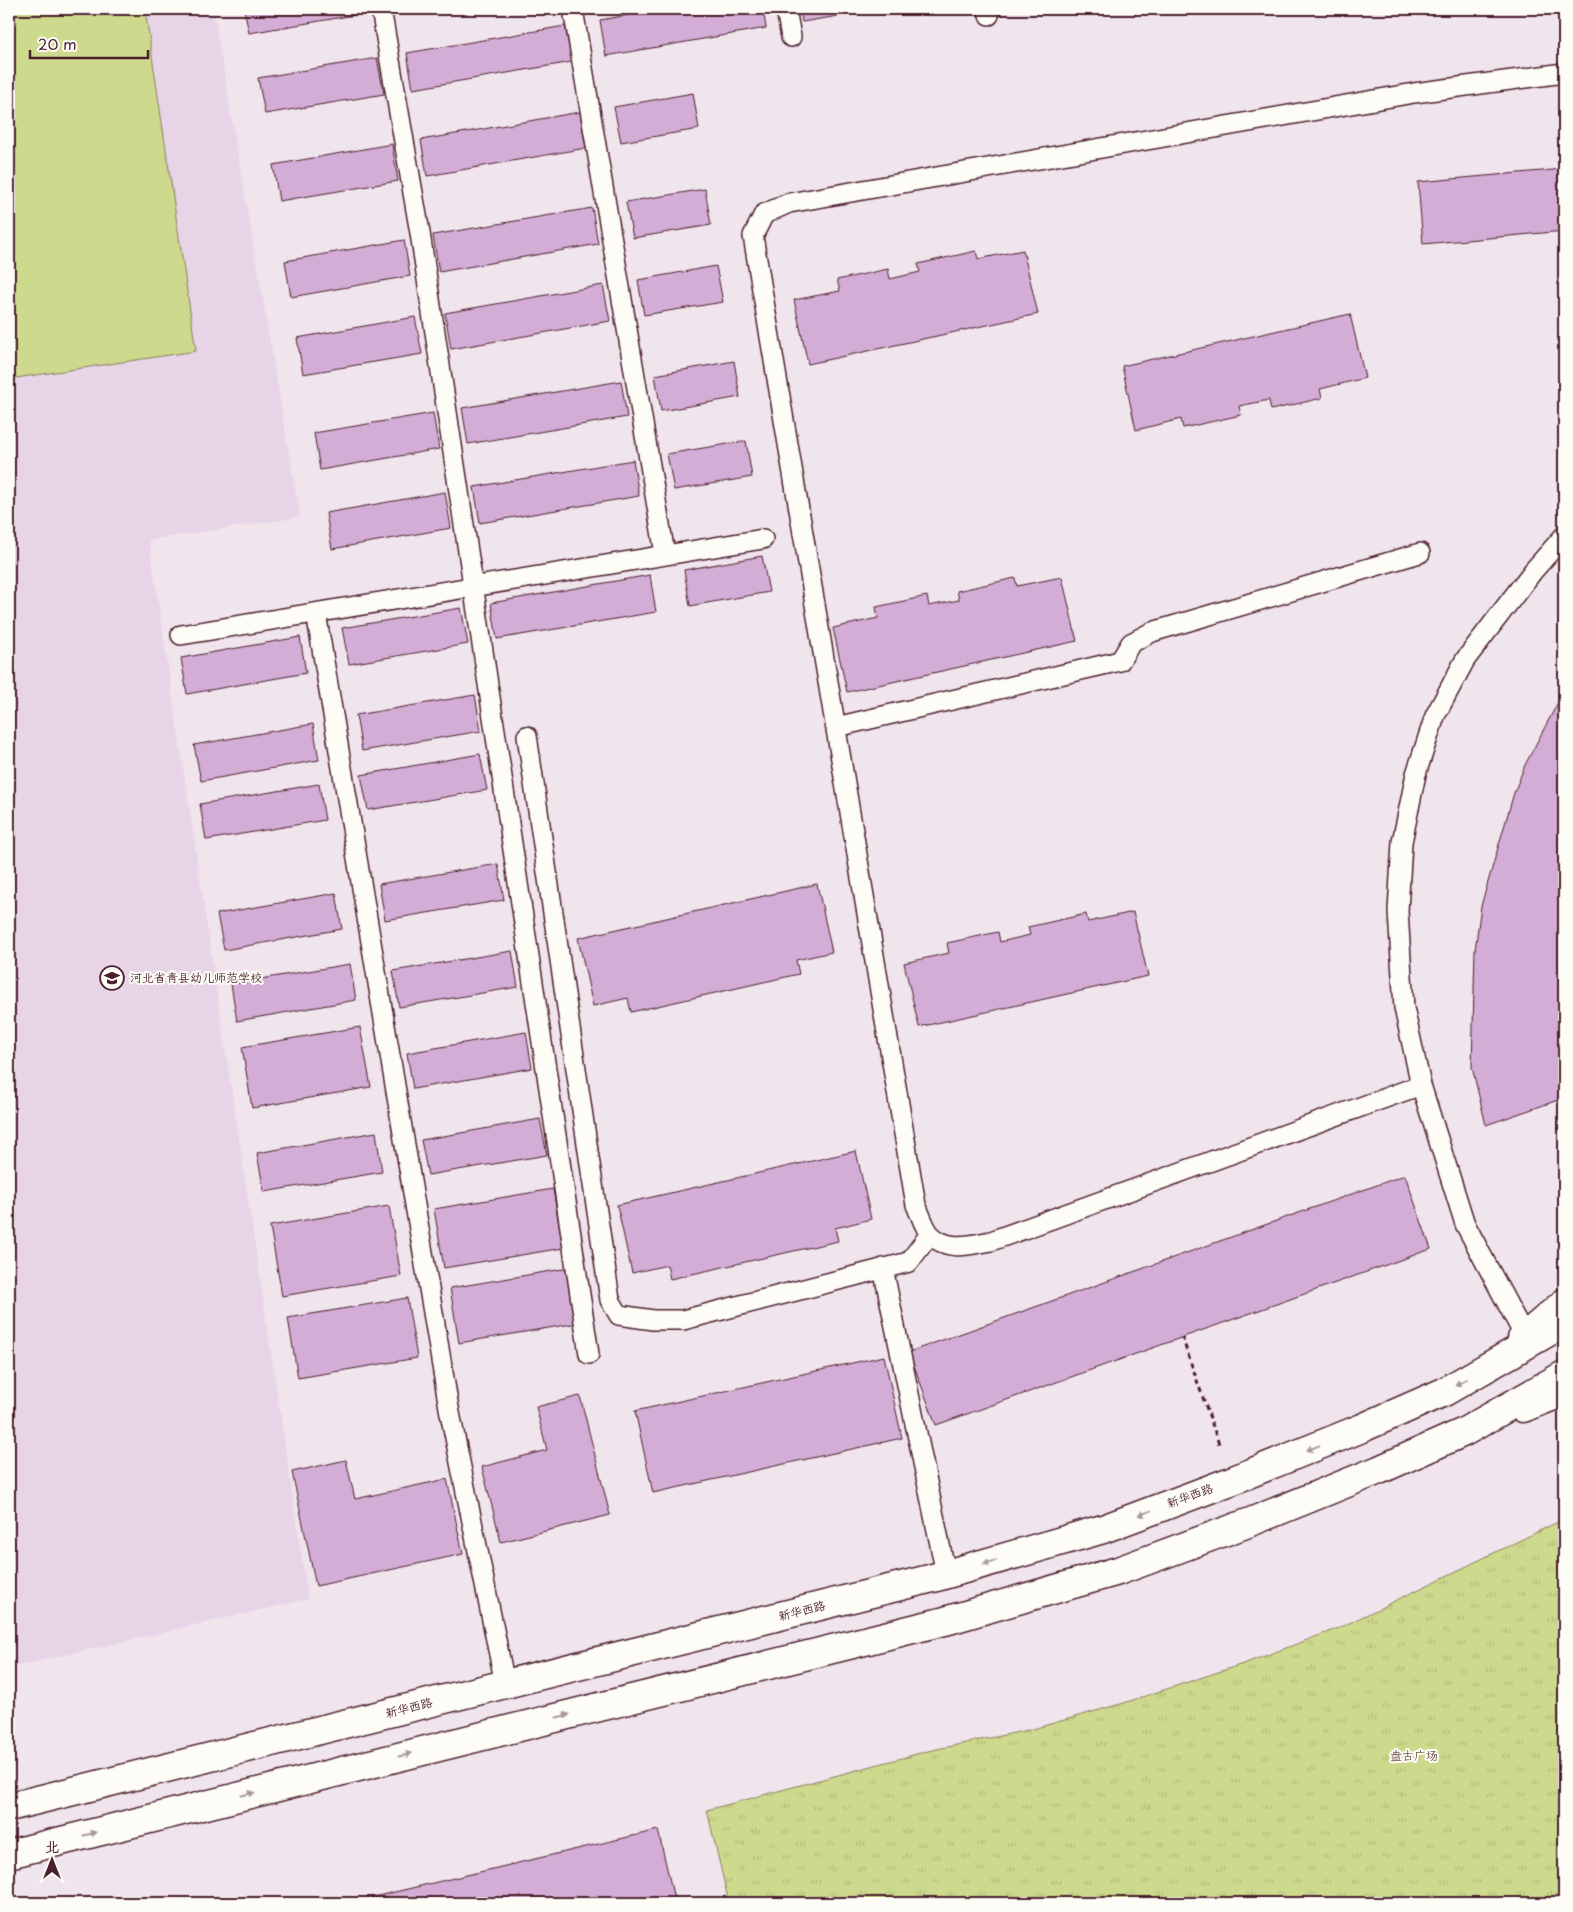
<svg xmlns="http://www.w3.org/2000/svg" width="1573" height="1912" font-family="'Playpen Sans','LXGW WenKai TC',sans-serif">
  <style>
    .built { fill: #e7d4e6 }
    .grass { fill: #cdda8d; stroke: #8c7c5c }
    .park { fill: url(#park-tufts); stroke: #8c7c5c }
    .building { fill: #d3add6; stroke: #4a1f2b }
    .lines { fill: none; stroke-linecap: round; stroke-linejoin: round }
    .lane-casing { stroke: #4a1f2b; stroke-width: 22 }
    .secondary-casing { stroke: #4a1f2b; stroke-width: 31 }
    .primary-casing { stroke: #4a1f2b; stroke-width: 31 }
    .path { stroke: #4a1f2b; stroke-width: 3; stroke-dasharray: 5 4; stroke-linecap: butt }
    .lane { stroke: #fdfcf7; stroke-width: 19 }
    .secondary { stroke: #fdfcf7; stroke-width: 28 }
    .primary { stroke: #fdfcf7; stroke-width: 28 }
    .oneway { fill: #ac999b }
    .labels { text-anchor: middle; stroke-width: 4; stroke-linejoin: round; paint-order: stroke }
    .poi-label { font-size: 12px; fill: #4a1f2b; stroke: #fdfcf7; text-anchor: start }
    .street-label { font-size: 12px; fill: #4a1f2b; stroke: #fdfcf7 }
    .park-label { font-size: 12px; fill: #6b4e44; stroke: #fdfcf7 }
  </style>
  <defs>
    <pattern id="park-tufts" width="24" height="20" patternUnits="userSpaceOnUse" patternTransform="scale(1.25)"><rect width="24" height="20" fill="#cdda8d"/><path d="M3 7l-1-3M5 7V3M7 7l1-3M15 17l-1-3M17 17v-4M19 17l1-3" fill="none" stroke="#b2bb7a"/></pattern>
  </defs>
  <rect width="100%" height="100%" fill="#f0e4ed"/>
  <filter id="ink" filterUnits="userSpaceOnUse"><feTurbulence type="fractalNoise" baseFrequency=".02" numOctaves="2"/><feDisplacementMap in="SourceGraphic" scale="10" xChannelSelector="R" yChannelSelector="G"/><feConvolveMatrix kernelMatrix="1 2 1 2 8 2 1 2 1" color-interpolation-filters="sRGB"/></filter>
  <g filter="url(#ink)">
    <path class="built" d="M9 9H213L300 517 149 540 308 1599 9 1668Z"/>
    <path class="grass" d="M9 9H145L196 351 9 379Z"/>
    <path class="park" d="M1564 1519V1903H729L707 1810 928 1751 1033 1729 1124 1703 1246 1663 1339 1628Z"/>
    <path class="building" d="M244 9H366L367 13 249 33Z
      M664 9H763L766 28 606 56 600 20Z
      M800 9H881L802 22Z
      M565 26 572 62 413 89 407 53Z
      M377 58 384 94 265 114 258 78Z
      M693 93 699 129 621 142 614 107Z
      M580 112 586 148 427 176 421 140Z
      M392 144 398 181 279 201 273 165Z
      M1564 169V231L1423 244 1418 182Z
      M705 189 711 225 633 238 626 202Z
      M592 208 598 244 439 272 433 235Z
      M404 240 410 276 291 297 285 261Z
      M1023 250 1038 314 808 364 794 300 840 291 837 280 888 269 890 279 920 272 918 264 976 251 978 259Z
      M716 266 723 302 644 315 638 280Z
      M603 285 610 321 451 349 445 313Z
      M1350 314 1365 378 1320 389 1322 398 1271 410 1269 400 1239 406 1241 415 1183 428 1181 419 1136 430 1122 366Z
      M415 317 422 354 303 374 297 338Z
      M734 361 740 397 661 411 655 375Z
      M621 381 627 417 468 444 462 408Z
      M433 413 439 449 320 470 314 433Z
      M746 441 752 477 674 490 667 454Z
      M633 460 639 496 480 523 474 487Z
      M445 492 451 528 332 549 326 513Z
      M762 556 769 592 690 606 684 570Z
      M650 575 656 612 497 639 491 603Z
      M1062 577 1077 641 847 692 833 628 878 618 876 607 927 596 929 606 959 600 957 591 1015 578 1017 586Z
      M461 608 468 644 349 664 342 628Z
      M300 637 306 673 187 694 181 658Z
      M1564 691V1098L1486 1125 1472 1067 1475 950 1481 906 1514 793 1525 765Z
      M475 695 481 731 362 751 356 715Z
      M313 724 319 760 201 781 194 745Z
      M480 754 487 790 368 810 361 775Z
      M319 784 325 820 206 840 200 804Z
      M498 864 504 900 385 920 379 884Z
      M817 884 832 952 796 960 799 974 631 1012 628 998 593 1006 578 938Z
      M336 893 342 929 224 950 217 914Z
      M1133 912 1148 976 919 1027 904 963 949 953 947 943 998 932 1000 942 1030 935 1028 927 1086 914 1088 922Z
      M512 951 518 987 399 1007 393 971Z
      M350 964 356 1000 237 1021 231 984Z
      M360 1027 371 1087 252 1108 242 1047Z
      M526 1032 532 1068 413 1089 407 1053Z
      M540 1119 547 1155 428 1175 421 1140Z
      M376 1132 382 1172 264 1192 257 1153Z
      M856 1151 871 1219 835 1228 838 1241 670 1279 667 1265 632 1273 617 1205Z
      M1405 1175 1431 1249 936 1425 909 1352Z
      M553 1189 563 1248 444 1268 434 1209Z
      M389 1206 401 1276 282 1296 270 1226Z
      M569 1268 578 1323 459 1343 450 1288Z
      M407 1298 417 1358 298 1378 288 1318Z
      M884 1356 902 1438 653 1493 635 1411Z
      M580 1396 610 1515 501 1542 482 1467 547 1450 536 1407Z
      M346 1460 355 1499 447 1479 463 1554 316 1586 292 1472Z
      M658 1830 675 1903H348Z"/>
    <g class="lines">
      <g class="lane-casing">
        <path id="lane" d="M381 9 420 233 589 1354
          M573 9 665 554
          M786 9 791 37
          M988 9 989 15
          M316 613 449 1408 505 1684
          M181 635 763 539
          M836 727 1120 661 1131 643 1152 632 1420 553
          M527 736 610 1300 619 1315 653 1320H683L909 1262 930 1234
          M1421 1085 991 1241C970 1245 947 1252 930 1234 924 1227 920 1213 916 1205L753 236 764 214 789 203 1414 93 1564 73
          M883 1268 946 1574
          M1525 1337 1465 1224 1421 1085 1404 1008 1398 911 1402 842 1416 774 1435 716 1465 660 1533 571 1564 536"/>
      </g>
      <g class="secondary-casing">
        <path id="secondary" d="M1522 1339 1564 1303
          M1523 1408 1564 1392"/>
      </g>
      <g class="primary-casing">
        <path id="primary" d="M9 1807 933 1578 1103 1529 1231 1481 1362 1428 1444 1392 1564 1323
          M9 1854 945 1621 1118 1571 1248 1523 1379 1470 1464 1432 1564 1375"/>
      </g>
      <path class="path" d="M1182 1337 1220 1447"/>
      <use href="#lane" class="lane"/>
      <use href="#secondary" class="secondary"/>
      <use href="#primary" class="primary"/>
    </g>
    <defs><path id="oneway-solid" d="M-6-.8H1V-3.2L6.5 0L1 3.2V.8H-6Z" transform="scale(1.25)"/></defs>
    <g class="oneway">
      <use href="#oneway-solid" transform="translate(1461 1382) rotate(151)"/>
      <use href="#oneway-solid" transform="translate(1313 1448) rotate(158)"/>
      <use href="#oneway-solid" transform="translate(1145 1513) rotate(160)"/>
      <use href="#oneway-solid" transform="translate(990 1562) rotate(164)"/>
      <use href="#oneway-solid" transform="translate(563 1716) rotate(-14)"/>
      <use href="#oneway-solid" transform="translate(405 1755) rotate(-14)"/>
      <use href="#oneway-solid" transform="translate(248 1794) rotate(-14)"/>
      <use href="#oneway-solid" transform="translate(90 1834) rotate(-14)"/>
    </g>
  </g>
  <defs>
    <g id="school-ring" transform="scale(1.25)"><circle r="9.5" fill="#fdfcf7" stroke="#4a1f2b" stroke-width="1.5"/><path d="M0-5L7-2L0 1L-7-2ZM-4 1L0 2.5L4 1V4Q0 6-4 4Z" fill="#4a1f2b"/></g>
  </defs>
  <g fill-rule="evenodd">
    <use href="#school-ring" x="112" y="978"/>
  </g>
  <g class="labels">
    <g class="poi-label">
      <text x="130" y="982">河北省青县幼儿师范学校</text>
    </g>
    <g class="street-label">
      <text transform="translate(1190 1496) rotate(-20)" y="4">新华西路</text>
      <text transform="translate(802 1611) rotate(-14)" y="4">新华西路</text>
      <text transform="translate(409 1708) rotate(-14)" y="4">新华西路</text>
    </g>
    <g class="park-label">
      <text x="1414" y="1760">盘古广场</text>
    </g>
  </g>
  <rect width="1573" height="1912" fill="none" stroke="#fdfcf7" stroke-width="30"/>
  <rect x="15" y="15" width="1543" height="1882" fill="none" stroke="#4a1f2b" stroke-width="2" filter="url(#ink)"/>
  <g transform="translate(52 1860)" stroke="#fdfcf7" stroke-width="4" paint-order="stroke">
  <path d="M0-4L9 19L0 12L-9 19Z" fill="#4a1f2b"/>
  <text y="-8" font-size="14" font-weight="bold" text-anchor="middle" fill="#4a1f2b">北</text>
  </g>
  <path d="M30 50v8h118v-8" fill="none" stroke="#4a1f2b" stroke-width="2.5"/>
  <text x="38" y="50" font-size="15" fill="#4a1f2b" stroke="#fdfcf7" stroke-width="4" paint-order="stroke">20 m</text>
</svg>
